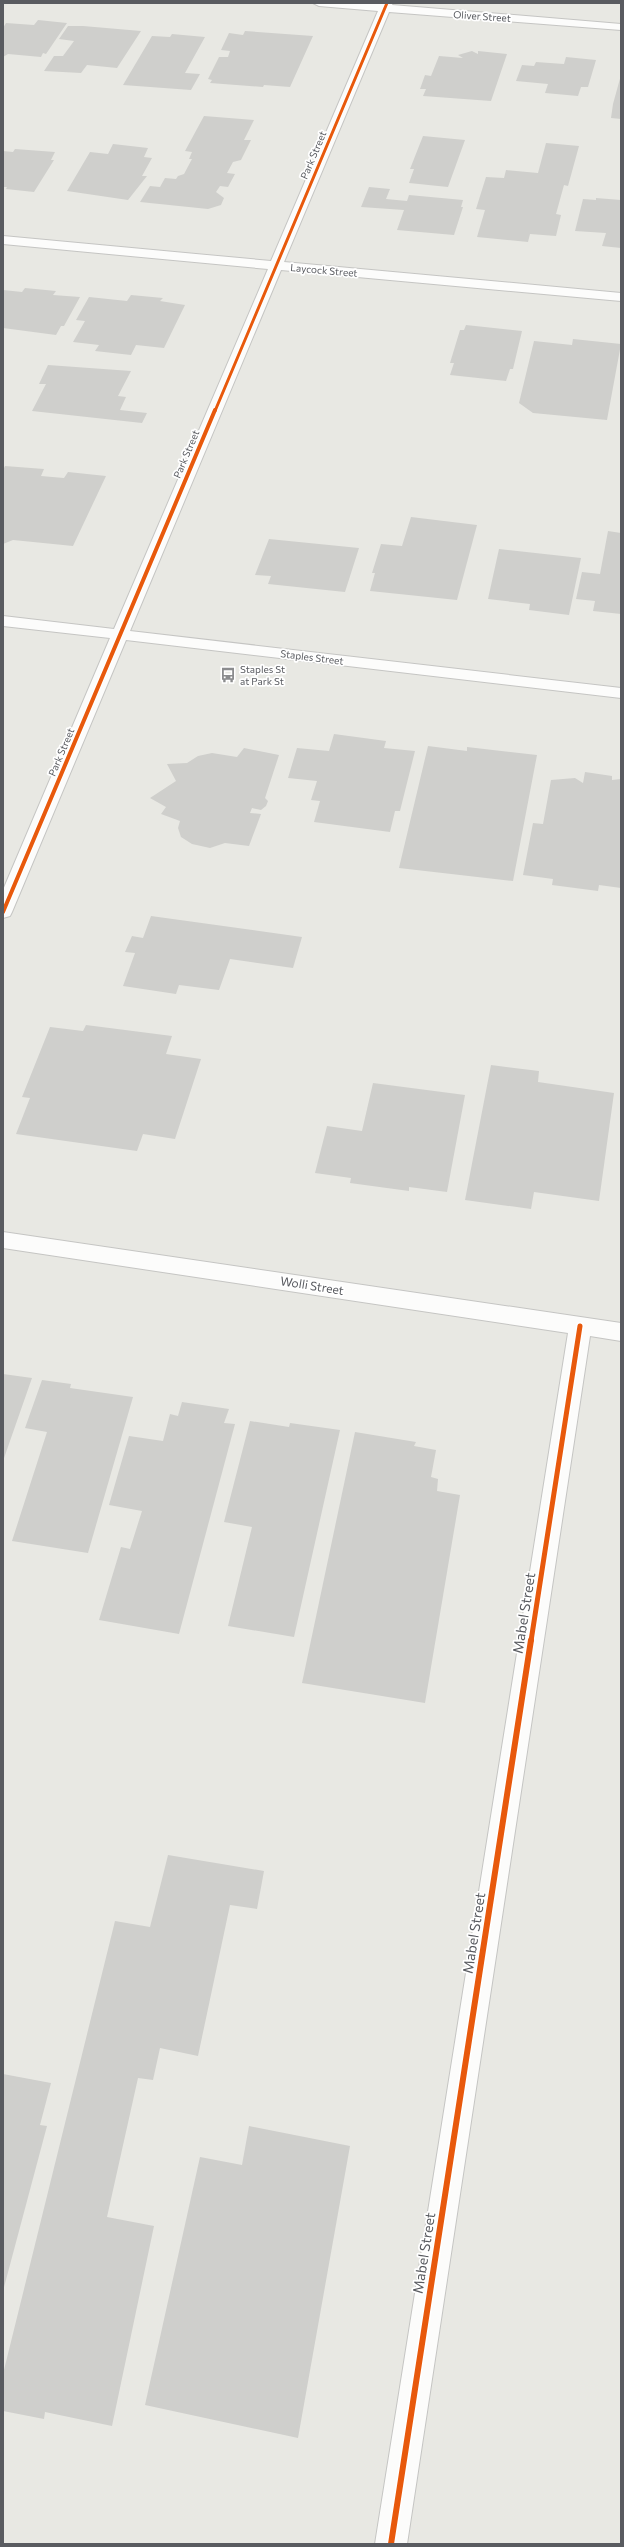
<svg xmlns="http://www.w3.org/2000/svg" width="624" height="2547" font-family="Commissioner,sans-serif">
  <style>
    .building { fill: #cfcfcc }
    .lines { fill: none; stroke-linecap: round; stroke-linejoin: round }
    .minor-casing { stroke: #c5c5c3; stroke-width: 2 }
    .minor { fill: #fcfcfb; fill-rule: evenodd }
    .cycleway-far3-casing { stroke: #fff; stroke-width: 4.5 }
    .cycleway-far2-casing { stroke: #fff; stroke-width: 6 }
    .cycleway-far1-casing { stroke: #fff; stroke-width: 8 }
    .cycleway-casing { stroke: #fff; stroke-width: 9 }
    .cycleway-far3 { stroke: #e8590c; stroke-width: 3 }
    .cycleway-far2 { stroke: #e8590c; stroke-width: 4 }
    .cycleway-far1 { stroke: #e8590c; stroke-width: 5 }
    .cycleway { stroke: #e8590c; stroke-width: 6 }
    .labels { text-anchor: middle; stroke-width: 3.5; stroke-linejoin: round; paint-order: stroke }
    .far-street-label { font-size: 10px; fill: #595b60; stroke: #fff }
    .far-poi-label { font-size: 10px; fill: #595b60; stroke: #fff; text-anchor: start }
    .street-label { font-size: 12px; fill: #595b60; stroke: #fff }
    .near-street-label { font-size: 14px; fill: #595b60; stroke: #fff }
  </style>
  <rect width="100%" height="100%" fill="#e8e8e3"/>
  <path class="building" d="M38 20 67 23 46 54 43 53 41 57 8 54 3 57V28L6 23 34 25Z
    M68 26H83L141 31 117 68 87 65 81 73 44 71 54 56H63L74 41 59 39Z
    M245 31 313 36 290 87 264 85 263 87 210 83 212 80 208 79 219 57H228L230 51 221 50 229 33 243 35Z
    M172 34 205 37 185 73 200 74 191 90 123 85 152 36 170 37Z
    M472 51 478 54V51L507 54 491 101 423 96 426 89H420L425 75 431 76 439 56 463 58 458 55Z
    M566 57 596 60 588 87H581L578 96 545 93 548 84 516 81 522 65 534 66 536 62 564 64Z
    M621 75V119L611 118 613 104Z
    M204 116 254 120 244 140H251L241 160 233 162 227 173 235 174 228 187 220 186 216 192 224 198 221 205 208 209 140 202 150 186 160 187 165 178 176 179 178 176 184 174 192 159H189L192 152 185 151Z
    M423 136 465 140 448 187 409 183 414 169H410Z
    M546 143 579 146 568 186 564 185 556 214 561 215 556 236 530 234 528 242 477 237 485 210 476 209 486 177 504 178 506 170 538 173Z
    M113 144 148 148 144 157 152 158 142 176H147L128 200 67 191 90 152 108 154Z
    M15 149 55 152 51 160H54L34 192 6 189 7 187H3V151L13 152Z
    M369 187 390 189 386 199 407 201 409 195 463 200 461 207H463L454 235 397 230 404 210 361 207Z
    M596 198 621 200V248L602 246 606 233 575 231 583 199 596 200Z
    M25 288 56 291 53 295 80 297 64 326H61L56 335 3 328V290L22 292Z
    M131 295 163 298 160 301 185 305 164 348 136 345 131 355 95 351 99 345 73 342 85 321 76 320 89 297 127 301Z
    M466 325 522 331 513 369H510L506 381 450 375 454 363H450L460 330H464Z
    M573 339 621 344 607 420 533 413 519 403 534 341 572 345Z
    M48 365 131 371 118 396 126 397 120 410 147 413 142 423 32 411 46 384H39Z
    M5 466 44 469 41 476 64 478 68 472 106 476 73 546 13 540 3 544V470Z
    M411 517 477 525 457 600 370 591 375 573H372L381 544 402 546Z
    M608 531 621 533V614L593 611 595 601 576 599 582 572 600 574Z
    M269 539 359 548 345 592 268 584 271 576 255 575Z
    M499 549 581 558 569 615 529 610 530 604 488 599Z
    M334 734 386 741 384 748 415 751 400 811H395L390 832 314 822 320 801 311 800 317 781 288 778 297 748 329 751Z
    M428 746 467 751V747L537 755 513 881 399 868Z
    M244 748 279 755 265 798 268 801 266 806 261 810 252 808 250 813 261 814 249 846 225 843 210 848 192 844 181 837 178 828 180 821 161 814 166 807 150 798 176 781 167 764 187 763 198 756 212 753 237 757Z
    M585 772 612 776V780L621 779V888L599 885 598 891 552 885 553 879 523 875 533 823 543 824 551 780 575 778 583 783Z
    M151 916 302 937 293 968 230 959 219 990 179 985 176 994 123 986 135 953 125 952 132 936 143 938Z
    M86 1025 172 1036 166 1054 201 1059 175 1139 143 1134 137 1151 16 1134 30 1098 22 1097 50 1027 83 1031Z
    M491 1065 539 1071 538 1082 614 1093 599 1201 534 1192 531 1209 465 1200Z
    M373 1083 465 1095 447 1192 409 1187V1191L350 1183 351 1178 315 1173 327 1126 362 1131Z
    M3 1374 32 1378 3 1461Z
    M42 1380 71 1384 70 1388 133 1397 88 1553 12 1541 47 1432 25 1428Z
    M182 1402 229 1409 224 1423 235 1424 179 1634 99 1620 121 1547 130 1549 142 1511 109 1505 129 1436 163 1441 170 1414 178 1416Z
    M250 1421 289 1427 290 1423 340 1430 294 1637 228 1626 252 1527 224 1522Z
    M355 1432 416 1442 414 1446 436 1450 431 1477 438 1479 437 1491 460 1495 425 1703 302 1683Z
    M168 1855 264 1871 257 1909 230 1905 198 2056 160 2048 153 2080 138 2078 107 2217 154 2226 112 2426 45 2412 44 2419 3 2411V2374L115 1921 150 1927Z
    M3 2074 51 2083 40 2125 47 2126 3 2291Z
    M249 2126 350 2146 298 2438 145 2405 200 2157 242 2165Z"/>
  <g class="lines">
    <g class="minor-casing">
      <path id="minor" d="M313 3H393L392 5 621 24V30L389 12 284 262 621 293V301L281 270 130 631 621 688V698L126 640 12 912 10 916 3 918V890L110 638 3 626V616L114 629 268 269 3 244V236L271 261 378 11 319 6Z
        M3 1232 621 1323V1341L590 1336 407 2544H375L568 1333 3 1248Z"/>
    </g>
    <use href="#minor" class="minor"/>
    <g class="cycleway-far3-casing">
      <path id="cycleway-far3" d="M215 411 387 3"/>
    </g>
    <g class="cycleway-far2-casing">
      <path id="cycleway-far2" d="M3 912 215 410"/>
    </g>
    <g class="cycleway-far1-casing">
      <path id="cycleway-far1" d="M531 1641 580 1326"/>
    </g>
    <g class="cycleway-casing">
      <path id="cycleway" d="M391 2544 531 1640"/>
    </g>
    <use href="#cycleway-far3" class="cycleway-far3"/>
    <use href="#cycleway-far2" class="cycleway-far2"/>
    <use href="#cycleway-far1" class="cycleway-far1"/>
    <use href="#cycleway" class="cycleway"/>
  </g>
  <defs>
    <g id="bus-bare" transform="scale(1.2)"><path d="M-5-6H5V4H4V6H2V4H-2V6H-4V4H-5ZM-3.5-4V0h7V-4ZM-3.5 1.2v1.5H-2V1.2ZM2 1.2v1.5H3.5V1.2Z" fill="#8b8c8e" stroke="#fff" stroke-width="2.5" paint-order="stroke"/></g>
  </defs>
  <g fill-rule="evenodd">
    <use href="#bus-bare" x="228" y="675"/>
  </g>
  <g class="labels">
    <g class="far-street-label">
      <text transform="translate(482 16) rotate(4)" y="4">Oliver Street</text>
      <text transform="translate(313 155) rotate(-67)" y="4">Park Street</text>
      <text transform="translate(324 270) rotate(5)" y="4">Laycock Street</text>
      <text transform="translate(186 454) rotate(-67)" y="4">Park Street</text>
      <text transform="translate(312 657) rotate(7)" y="4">Staples Street</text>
      <text transform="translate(61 752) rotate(-67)" y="4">Park Street</text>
    </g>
    <g class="far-poi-label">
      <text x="240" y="673">Staples St<tspan x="240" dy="12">at Park St</tspan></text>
    </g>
    <g class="street-label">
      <text transform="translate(312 1286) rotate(9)" y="4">Wolli Street</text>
    </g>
    <g class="near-street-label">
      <text transform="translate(524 1613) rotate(-81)" y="5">Mabel Street</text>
      <text transform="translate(474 1933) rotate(-81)" y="5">Mabel Street</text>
      <text transform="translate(424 2253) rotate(-81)" y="5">Mabel Street</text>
    </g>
  </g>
  <rect width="624" height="2547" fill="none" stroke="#595b60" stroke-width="8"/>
</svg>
